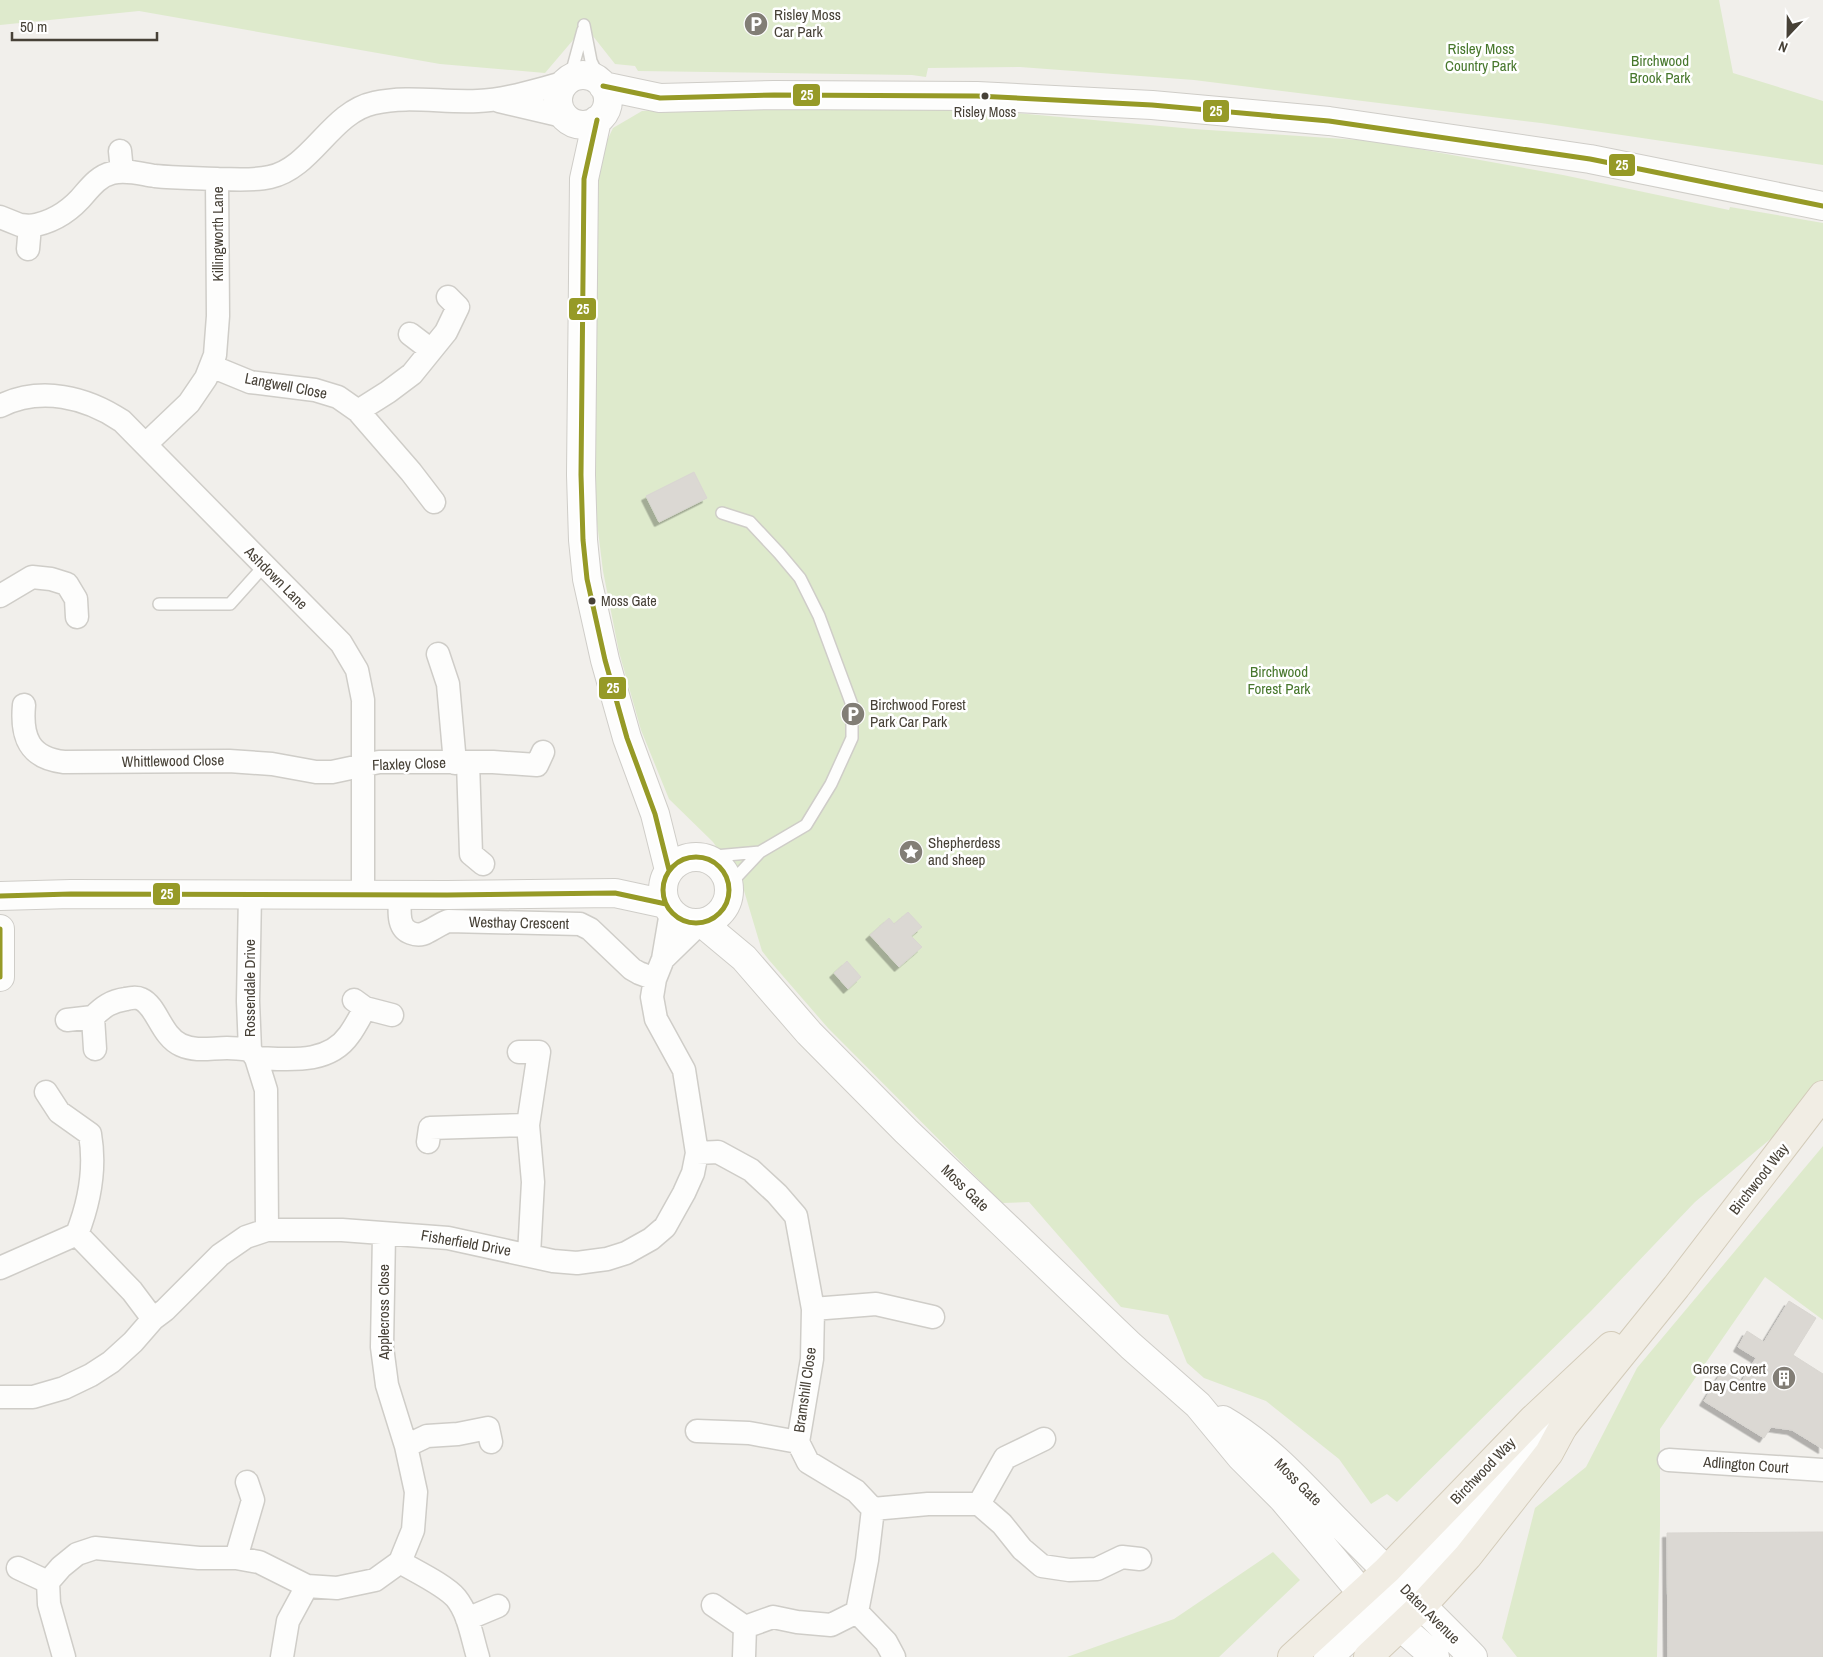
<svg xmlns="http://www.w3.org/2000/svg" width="1823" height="1657" font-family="'Archivo Narrow',sans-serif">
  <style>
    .green { fill: #deeacc }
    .building { fill: #dbd8d3; stroke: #d9d6d1; filter: url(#shadow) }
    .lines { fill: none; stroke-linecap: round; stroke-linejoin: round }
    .service-casing { stroke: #cfcdc8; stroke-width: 14 }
    .minor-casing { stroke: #cfcdc8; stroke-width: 25 }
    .tertiary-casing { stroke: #cfcdc8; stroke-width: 30 }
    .primary-casing { stroke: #d3cbb9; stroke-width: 30 }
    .service { stroke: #fdfdfc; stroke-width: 11 }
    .minor { stroke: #fdfdfc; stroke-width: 22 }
    .tertiary { stroke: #fdfdfc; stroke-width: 28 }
    .primary { stroke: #f1ede4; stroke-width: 28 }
    .bus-1-casing { stroke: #fff; stroke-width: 9 }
    .bus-1 { stroke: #969a27; stroke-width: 5 }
    .bus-dot { fill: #474137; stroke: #fff; stroke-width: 2 }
    .labels { text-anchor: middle; stroke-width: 5; stroke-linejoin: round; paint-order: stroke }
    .bus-label { font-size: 14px; fill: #474137; stroke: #fff }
    .poi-label { font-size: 15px; fill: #474137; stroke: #fff; text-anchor: start }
    .park-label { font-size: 15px; fill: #47772c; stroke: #fff }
    .street-label { font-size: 15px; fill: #474137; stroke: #fff }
    .line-badge { stroke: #fff; stroke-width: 2 }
    .badge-label { font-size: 14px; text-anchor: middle; font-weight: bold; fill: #fff }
  </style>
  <defs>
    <filter id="shadow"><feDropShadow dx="-4.5" dy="4.5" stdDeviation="0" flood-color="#0004"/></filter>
  </defs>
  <rect width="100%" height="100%" fill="#f1efeb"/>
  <path class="green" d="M0 0H1719L1733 73 1823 101V165L1541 123 1194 80 1020 67 928 68 926 77 912 75 638 71 635 66 615 64 585 26 545 73 440 64 139 11 0 25Z
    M766 106 972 109 1194 129 1374 141 1563 175 1729 210 1730 207 1823 223V1083L1792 1121 1695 1202 1591 1311 1397 1502 1387 1494 1371 1504 1339 1459 1266 1401 1204 1378 1187 1363 1168 1315 1121 1307 1029 1202 1002 1203 828 1028 769 960 762 951 742 884 713 842 669 799 641 730 619 652 603 571 591 474 595 166 613 128 642 111Z
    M1823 1146V1320L1765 1277 1660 1429V1525L1657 1657H1517L1502 1638 1535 1508 1586 1467 1637 1368Z
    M1273 1552 1300 1580 1219 1657H1067L1174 1619Z"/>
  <path class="building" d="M694 472 707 498 659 522 646 496Z
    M908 912 922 927 911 936 922 947 899 967 870 935 889 918 894 924Z
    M847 961 861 977 848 989 834 973Z
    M1789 1301 1816 1318 1793 1355 1823 1374V1449L1792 1430 1771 1427 1764 1438 1704 1401 1723 1370 1742 1381 1756 1358 1738 1347 1747 1331 1764 1342Z
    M1823 1532V1657H1668L1667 1533Z"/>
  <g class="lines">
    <g class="service-casing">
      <path id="service" d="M584 25 591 61 601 82
        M570 78 583 30
        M722 513 750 522 779 553 800 578 819 616 852 705V738L831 784 806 825 760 852 729 885
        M159 604H230L264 566
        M704 857 760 852"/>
    </g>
    <g class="minor-casing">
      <path id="minor" d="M499 101 563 116
        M120 151 122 171
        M0 217 20 225 30 226 28 249
        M30 226C50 223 66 214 80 199 89 189 98 176 112 173 126 169 141 174 155 176 175 178 196 178 217 179
        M410 334 431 350
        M211 366 250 382 315 390 338 397 358 411 411 472 434 502
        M0 406C41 386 86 397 122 421L341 643 357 670 363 700V894
        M358 411 388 392 412 374 446 332 458 307 448 297
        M146 444 189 403 206 378 215 355 218 316 217 179C234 179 253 181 270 177 312 168 331 112 374 103 408 95 444 103 478 101 506 100 536 90 564 83
        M0 596 32 577 51 579 67 584 76 599 77 617
        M438 654 448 684 455 763
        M24 705C21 737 29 758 64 762L229 761 272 764 316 772H332L379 762H493L537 765 543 752
        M468 762 471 854 483 864
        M250 894 248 1001 250 1050 256 1058 266 1090 267 1230
        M400 894C400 908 396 928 411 933 416 935 422 935 427 932 434 929 440 924 448 921L580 924 590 929 632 969 639 973 655 979
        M663 959 699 924
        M354 1000 365 1008 392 1015
        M93 1017C103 1007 111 1001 126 999 130 998 137 997 141 999 157 1006 161 1036 181 1045 197 1052 210 1048 227 1048 235 1048 243 1049 250 1050
        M67 1020 93 1017 95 1049
        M519 1052H539L528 1125 533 1182 529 1255
        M256 1058C288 1059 328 1065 349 1035 355 1027 360 1017 365 1008
        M428 1142 430 1128 528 1125
        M697 1153 718 1152 751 1170 777 1194 796 1216 813 1309 812 1359 798 1442 808 1462 856 1491 873 1509 867 1560 857 1612 831 1625 797 1622 773 1617 745 1627 744 1657
        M77 1234 132 1291 153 1319
        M0 1268 77 1234C90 1201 96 1169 90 1134L59 1112 46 1092
        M813 1309 876 1304 933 1317
        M0 1397H33L64 1388 91 1375 111 1362 133 1342 153 1319 165 1310 220 1255 246 1237 267 1230H342L448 1238 553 1261 577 1263 607 1259 626 1253 651 1239 665 1227 684 1193 693 1173 697 1153 684 1070 656 1019 652 997 655 979 663 959 671 912
        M697 1431 749 1433 798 1442
        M406 1446 427 1436 458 1434 488 1428 491 1442
        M1669 1460 1823 1470
        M979 1504 1002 1524 1022 1549 1042 1566 1069 1570 1097 1569 1122 1557 1140 1559
        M873 1509 928 1504H979L1005 1458 1044 1439
        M236 1558 253 1500 247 1482
        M400 1562C415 1571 445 1585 456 1598 469 1614 472 1638 478 1657
        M18 1568 48 1582
        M713 1605 745 1627
        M857 1612 886 1642 894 1657
        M467 1619 498 1606
        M64 1657 49 1604 48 1582 61 1567 77 1554 95 1548 199 1558H236L259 1562 307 1586 337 1588 375 1580 400 1562 413 1530 416 1492 406 1446 387 1385 382 1347 384 1234
        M282 1657 288 1621 307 1586"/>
    </g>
    <g class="tertiary-casing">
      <path id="tertiary" d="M558 100a25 25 0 1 1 50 0a25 25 0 1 1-50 0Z
        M603 86 660 98 774 95 977 96 1152 105 1329 121 1590 159 1823 206
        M597 120 584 179 581 475 583 540 587 579 605 660 627 738 655 814 669 870
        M663 890a33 33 0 1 1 66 0a33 33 0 1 1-66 0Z
        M0 896 71 894 447 895 615 893 666 904
        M702 923 744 958 809 1033 906 1131 1131 1346 1198 1405 1241 1457 1283 1499 1361 1592 1435 1657
        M0 929V977
        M1223 1420C1268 1446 1302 1485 1337 1521 1382 1567 1428 1611 1473 1657
        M1388 1595 1404 1587 1421 1574 1533 1447 1563 1427
        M1328 1657 1380 1610 1388 1604 1396 1601"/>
    </g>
    <g class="primary-casing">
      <path id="primary" d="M1292 1657 1387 1570 1533 1419 1611 1346
        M1368 1657 1422 1606 1468 1556 1549 1453 1563 1427 1676 1287 1823 1095"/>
    </g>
    <use href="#service" class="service"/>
    <use href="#minor" class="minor"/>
    <use href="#tertiary" class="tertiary"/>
    <use href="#primary" class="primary"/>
    <g class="bus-1-casing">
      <path id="bus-1" d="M603 86 660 98 774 95 977 96 1152 105 1329 121 1590 159 1823 206
        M597 120 584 179 581 475 583 540 587 579 605 660 627 738 655 814 669 870
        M663 890a33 33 0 1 1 66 0a33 33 0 1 1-66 0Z
        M0 896 71 894 447 895 615 893 666 904
        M0 929V977"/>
    </g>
    <use href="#bus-1" class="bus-1"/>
  </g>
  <defs>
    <g id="parking-disc" transform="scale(1.25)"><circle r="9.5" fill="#827e76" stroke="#fff"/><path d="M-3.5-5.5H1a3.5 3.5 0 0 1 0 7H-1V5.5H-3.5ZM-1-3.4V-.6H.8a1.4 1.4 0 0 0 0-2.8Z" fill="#fff"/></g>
    <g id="sight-disc" transform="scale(1.25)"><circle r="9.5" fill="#827e76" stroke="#fff"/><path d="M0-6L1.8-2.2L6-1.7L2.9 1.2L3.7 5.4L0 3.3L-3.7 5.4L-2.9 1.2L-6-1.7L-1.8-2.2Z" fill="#fff"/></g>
    <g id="building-disc" transform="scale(1.25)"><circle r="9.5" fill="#827e76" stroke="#fff"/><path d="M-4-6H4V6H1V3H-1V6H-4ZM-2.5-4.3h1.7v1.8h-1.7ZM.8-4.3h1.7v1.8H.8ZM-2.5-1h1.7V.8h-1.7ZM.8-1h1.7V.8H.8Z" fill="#fff"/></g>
  </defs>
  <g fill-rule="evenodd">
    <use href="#parking-disc" x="756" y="24"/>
    <use href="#parking-disc" x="853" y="714"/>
    <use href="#sight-disc" x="911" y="852"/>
    <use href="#building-disc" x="1784" y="1378"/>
  </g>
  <g class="bus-dot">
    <circle cx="985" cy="96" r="4.5"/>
    <circle cx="592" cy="601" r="4.5"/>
  </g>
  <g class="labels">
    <g class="bus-label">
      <text x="985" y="117">Risley Moss</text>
      <text x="601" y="606" text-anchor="start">Moss Gate</text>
    </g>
    <g class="poi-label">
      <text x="774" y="20">Risley Moss<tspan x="774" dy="17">Car Park</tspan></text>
      <text x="870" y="710">Birchwood Forest<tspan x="870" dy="17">Park Car Park</tspan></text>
      <text x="928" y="848">Shepherdess<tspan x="928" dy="17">and sheep</tspan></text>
      <text x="1766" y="1374" text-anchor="end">Gorse Covert<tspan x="1766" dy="17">Day Centre</tspan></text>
    </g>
    <g class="park-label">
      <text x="1481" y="54">Risley Moss<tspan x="1481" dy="17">Country Park</tspan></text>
      <text x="1660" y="66">Birchwood<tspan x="1660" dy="17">Brook Park</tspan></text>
      <text x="1279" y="677">Birchwood<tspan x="1279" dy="17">Forest Park</tspan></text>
    </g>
    <g class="street-label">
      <text transform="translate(218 234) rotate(-90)" y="5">Killingworth Lane</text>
      <text transform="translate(286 386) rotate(11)" y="5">Langwell Close</text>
      <text transform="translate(276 578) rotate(45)" y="5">Ashdown Lane</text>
      <text transform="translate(173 761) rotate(-1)" y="5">Whittlewood Close</text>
      <text transform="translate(409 764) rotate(-2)" y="5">Flaxley Close</text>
      <text transform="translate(519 923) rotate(1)" y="5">Westhay Crescent</text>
      <text transform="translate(250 988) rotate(-90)" y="5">Rossendale Drive</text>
      <text transform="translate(1759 1179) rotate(-52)" y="5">Birchwood Way</text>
      <text transform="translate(965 1188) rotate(44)" y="5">Moss Gate</text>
      <text transform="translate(466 1243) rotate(10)" y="5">Fisherfield Drive</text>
      <text transform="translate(384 1312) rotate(-90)" y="5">Applecross Close</text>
      <text transform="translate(805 1390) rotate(-82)" y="5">Bramshill Close</text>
      <text transform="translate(1746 1465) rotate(4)" y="5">Adlington Court</text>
      <text transform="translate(1483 1471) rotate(-46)" y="5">Birchwood Way</text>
      <text transform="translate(1298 1482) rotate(45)" y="5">Moss Gate</text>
      <text transform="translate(1430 1614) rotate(45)" y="5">Daten Avenue</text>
    </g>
  </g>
  <g class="line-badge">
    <rect x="792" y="83" width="29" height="24" rx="5" fill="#969a27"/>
    <rect x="1202" y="99" width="28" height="24" rx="5" fill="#969a27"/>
    <rect x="1608" y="153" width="28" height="24" rx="5" fill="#969a27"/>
    <rect x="568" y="297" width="29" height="24" rx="5" fill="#969a27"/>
    <rect x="598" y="676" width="29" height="24" rx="5" fill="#969a27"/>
    <rect x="152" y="882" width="29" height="24" rx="5" fill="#969a27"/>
  </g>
  <g class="badge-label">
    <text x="807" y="100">25</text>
    <text x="1216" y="116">25</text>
    <text x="1622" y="170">25</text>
    <text x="583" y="314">25</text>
    <text x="613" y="693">25</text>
    <text x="167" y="899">25</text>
  </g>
  <g transform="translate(1788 35) rotate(202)" stroke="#ffffff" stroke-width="4" paint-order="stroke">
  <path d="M0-4L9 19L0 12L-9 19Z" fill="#474137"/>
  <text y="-8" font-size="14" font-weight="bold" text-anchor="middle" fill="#474137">N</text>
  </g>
  <path d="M12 32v8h145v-8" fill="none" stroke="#474137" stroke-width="2.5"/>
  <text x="20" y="32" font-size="15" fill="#474137" stroke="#ffffff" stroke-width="4" paint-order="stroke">50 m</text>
</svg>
